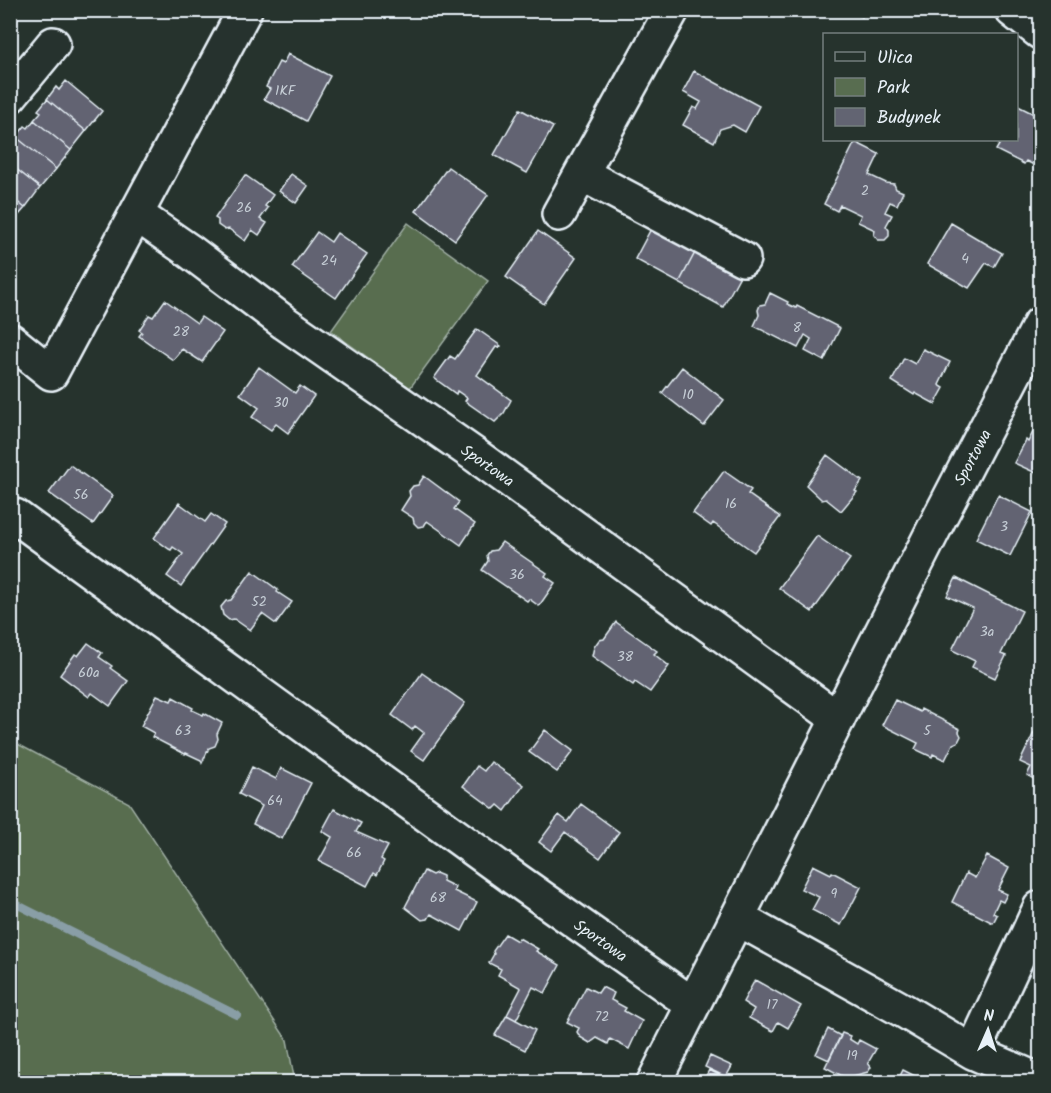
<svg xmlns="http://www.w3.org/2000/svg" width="1051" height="1093" font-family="Kalam,sans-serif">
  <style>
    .green { fill: #586d50; stroke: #a0afa4; stroke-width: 1.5 }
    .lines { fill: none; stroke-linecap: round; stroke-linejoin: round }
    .stream { stroke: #899ea6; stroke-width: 8 }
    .building { fill: #626472; stroke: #e8f1f8; stroke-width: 1.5 }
    .minor-casing { stroke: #e8f1f8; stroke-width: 38 }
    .minor { stroke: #26332d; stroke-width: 33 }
    .labels { text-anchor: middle; stroke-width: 5; stroke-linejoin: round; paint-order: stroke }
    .number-label { font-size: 14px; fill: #c6ced6 }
    .street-label { font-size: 16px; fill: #e8f1f8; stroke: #26332d }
  </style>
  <rect width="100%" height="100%" fill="#26332d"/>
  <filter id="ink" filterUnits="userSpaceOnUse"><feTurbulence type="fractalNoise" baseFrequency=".0167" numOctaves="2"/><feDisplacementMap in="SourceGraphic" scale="12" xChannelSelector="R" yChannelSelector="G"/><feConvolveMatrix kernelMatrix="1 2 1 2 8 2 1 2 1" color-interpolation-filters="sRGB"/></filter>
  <g filter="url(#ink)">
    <path class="green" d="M408 223 488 281 410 388 331 331Z
      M10 740 129 803 287 1040 295 1082H11Z"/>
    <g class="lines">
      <path class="stream" d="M10 901 237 1015"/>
    </g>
    <path class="building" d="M845 10H865L862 17 850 11 849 13Z
      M288 54 330 76 306 121 264 99 270 89 266 87 279 62 283 64Z
      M694 71 759 106 745 132 733 125 720 129 714 142 683 125 693 107 697 109 701 102 683 92Z
      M66 81 102 111 86 131 47 99 56 87 59 90Z
      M47 99 86 131 71 150 34 120 41 112 38 110Z
      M1016 105 1040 117V168L1026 161 1024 164 996 150 1002 140H1016Z
      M520 109 553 127 527 173 494 155Z
      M34 120 71 150 56 169 16 137 25 126 28 128Z
      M16 137 56 169 40 188 10 164V143Z
      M855 142 879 154 869 175 886 183 894 184 896 189 903 192 897 205 890 202 885 212 892 215 886 226 889 230V236L885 240H878L874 235 875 230 858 222 861 215 840 205 837 211 824 204Z
      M10 164 40 188 25 208 10 196Z
      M448 167 488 195 455 240 416 211Z
      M291 174 308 186 296 203 279 191Z
      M245 175 273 195 265 206 268 208 260 219 267 223 259 235 252 230 245 241 229 229 225 230 218 225V220L215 218Z
      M10 196 25 208 10 225Z
      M951 223 1002 253 994 267 986 263 969 288 927 264Z
      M653 225 694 252 697 249 679 283 635 259Z
      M538 231 576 258 544 304 506 277Z
      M317 232 331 242 337 233 367 254 336 298 292 267Z
      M697 249 710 255 708 259 716 264 718 260 731 267 729 271 737 275 739 271 742 272 723 307 679 283Z
      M770 293 788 302 787 304 796 308 797 306 840 328 824 361 805 351 811 339 805 335 798 348 754 326 759 315 758 310 760 305 765 304Z
      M165 300 197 323 201 317 223 332 202 362 182 349 173 360 139 336 142 332 139 330 149 315 153 317Z
      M477 329 501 346 499 348 496 347 477 375 511 400 504 413 495 422 465 401 467 398 457 391 456 394 434 378 450 356 455 359Z
      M923 349 950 362 939 385 944 388 935 404 915 393 914 395 892 381 904 358 915 364Z
      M259 367 295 393 300 386 314 396 288 433 276 424 271 430 252 417 259 408 240 394Z
      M682 367 724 400 704 426 662 393Z
      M1040 418V467L1036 473 1014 463 1026 440 1028 442Z
      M827 455 862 481 855 491 857 492 841 511 826 499 822 500 806 485Z
      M70 465 113 496 93 524 49 493Z
      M724 471 751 490 748 494 780 517 754 552 713 523 711 526 693 513Z
      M424 476 459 502 454 509 475 524 461 545 427 521 424 526 418 527 414 523 413 518 401 510 410 496 409 491 413 486 418 485Z
      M998 495 1032 512 1010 556 976 539Z
      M179 503 205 522 211 514 225 524 181 586 167 576 183 554 173 547 171 550 169 549 154 538Z
      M817 536 850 559 812 612 779 588Z
      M502 542 547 573 545 576 555 583 539 606 529 599 527 601 482 570 488 561 487 555 490 551 496 550Z
      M252 571 278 590 277 592 292 602 276 624 262 614 250 630 234 619 229 620 223 615 221 607 226 601 231 600Z
      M956 578 1022 611 1001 654 1006 656 995 678 972 667 975 661 952 650 973 608 947 596Z
      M616 622 657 651 654 654 669 666 650 692 635 682 633 685 592 656 594 647 599 640 604 639Z
      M88 643 102 653 99 657 112 666 110 668 128 681 110 706 92 693 89 697 60 675 75 654 78 656Z
      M422 673 465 703 424 760 411 751 424 733 415 726 412 730 392 715Z
      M157 695 171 701 173 697 193 708 192 710 203 715 204 713 222 723 217 734 218 739 215 746 209 748 202 763 201 760 186 753 185 754 152 737 154 733 141 726Z
      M895 700 920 712 921 709 960 729 959 732 961 736 958 742 953 744 945 760 933 754 932 757 915 749 918 743 882 725Z
      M1040 720V783L1027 775 1031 767 1020 762Z
      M545 730 573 751 557 772 529 752Z
      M491 762 524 785 505 811 498 805 494 809 463 786 477 766 484 771Z
      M252 767 276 779 281 768 311 783 282 839 253 824 262 806 239 794Z
      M581 804 619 832 600 858 565 832 551 851 539 842 559 815 568 822Z
      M334 809 361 823 356 832 388 846 381 859 384 861 377 875 374 873 367 886 319 861 332 837 322 831Z
      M987 856 1009 868 998 890 1007 894 1003 902 999 900 993 913 997 915 993 923 952 902 966 873 975 878Z
      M813 865 831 874 832 872 861 887 841 925 812 910 819 897 801 889Z
      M424 871 432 875 436 873 443 876V881L455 887 454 891 477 902 462 931 431 914 428 919 422 920 405 907Z
      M505 934 517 941 519 938 538 949 536 951 560 965 545 993 533 987 516 1020 507 1015 521 988 498 975 501 969 489 963 494 954 493 951Z
      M755 980 801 1006 788 1028 778 1022 773 1031 749 1018 754 1009 743 1002Z
      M586 987 598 993 602 987 614 993 611 1000 626 1008 624 1011 642 1021 629 1049 610 1039 608 1044 597 1038 590 1043 580 1037 577 1032 579 1028 567 1022Z
      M507 1015 535 1030 525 1050 495 1035Z
      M828 1029 841 1036 829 1060 816 1054Z
      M842 1033 850 1036 849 1039 857 1044 859 1040 876 1049 868 1063 871 1067 868 1072 846 1078 825 1067Z
      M710 1056 732 1066 726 1077 705 1067Z
      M709 1070 733 1082H703Z
      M903 1070 921 1079 919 1082H897Z"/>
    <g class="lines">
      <g class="minor-casing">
        <path id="minor" d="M1012 10 1040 32
          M10 96 53 44
          M582 174 743 259
          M136 214 188 250 285 323 475 455 838 719
          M559 214 672 10
          M10 340 51 373 245 10
          M15 516 515 879 692 1004
          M737 918 906 1012 973 1052 1040 1081
          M973 1052 1040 908
          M654 1082 940 517 1040 324"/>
      </g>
      <use href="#minor" class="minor"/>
    </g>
  </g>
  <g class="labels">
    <g class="number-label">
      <text x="285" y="95">1KF</text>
      <text x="865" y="195">2</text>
      <text x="244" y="212">26</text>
      <text x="965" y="263">4</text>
      <text x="329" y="265">24</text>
      <text x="797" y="332">8</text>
      <text x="181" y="336">28</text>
      <text x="688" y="399">10</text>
      <text x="281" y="407">30</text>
      <text x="81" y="499">56</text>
      <text x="731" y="508">16</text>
      <text x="1004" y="531">3</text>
      <text x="517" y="579">36</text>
      <text x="259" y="606">52</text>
      <text x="987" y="636">3a</text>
      <text x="625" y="661">38</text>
      <text x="89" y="677">60a</text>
      <text x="183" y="735">63</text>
      <text x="927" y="735">5</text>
      <text x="275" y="805">64</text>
      <text x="354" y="857">66</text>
      <text x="834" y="898">9</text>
      <text x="438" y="902">68</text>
      <text x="772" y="1009">17</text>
      <text x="602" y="1021">72</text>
      <text x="852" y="1060">19</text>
    </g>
    <g class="street-label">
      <text transform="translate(972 457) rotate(-62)" y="6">Sportowa</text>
      <text transform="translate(488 465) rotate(35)" y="6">Sportowa</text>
      <text transform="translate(601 940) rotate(35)" y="6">Sportowa</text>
    </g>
  </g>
  <rect width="1051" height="1093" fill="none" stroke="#26332d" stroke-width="36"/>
  <rect x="18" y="18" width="1015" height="1057" fill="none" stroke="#e8f1f8" stroke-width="2" filter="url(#ink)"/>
  <rect x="823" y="33" width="195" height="108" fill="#26332d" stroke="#747f7e" stroke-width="1.5"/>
  <rect x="835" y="52" width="30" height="9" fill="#26332d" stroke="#747f7e" stroke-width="1.5"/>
  <text x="877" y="63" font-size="18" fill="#e8f1f8">Ulica</text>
  <rect x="835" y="78" width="30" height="18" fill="#586d50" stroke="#747f7e" stroke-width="1.5"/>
  <text x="877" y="93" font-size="18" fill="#e8f1f8">Park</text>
  <rect x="835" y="108" width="30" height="18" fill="#626472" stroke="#747f7e" stroke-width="1.5"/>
  <text x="877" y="123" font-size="18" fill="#e8f1f8">Budynek</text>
  <g transform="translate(988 1030) rotate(3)" stroke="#26332d" stroke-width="4.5" paint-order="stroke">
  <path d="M0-4.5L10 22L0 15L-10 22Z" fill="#e8f1f8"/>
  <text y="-9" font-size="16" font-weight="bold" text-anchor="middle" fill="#e8f1f8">N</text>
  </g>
</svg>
